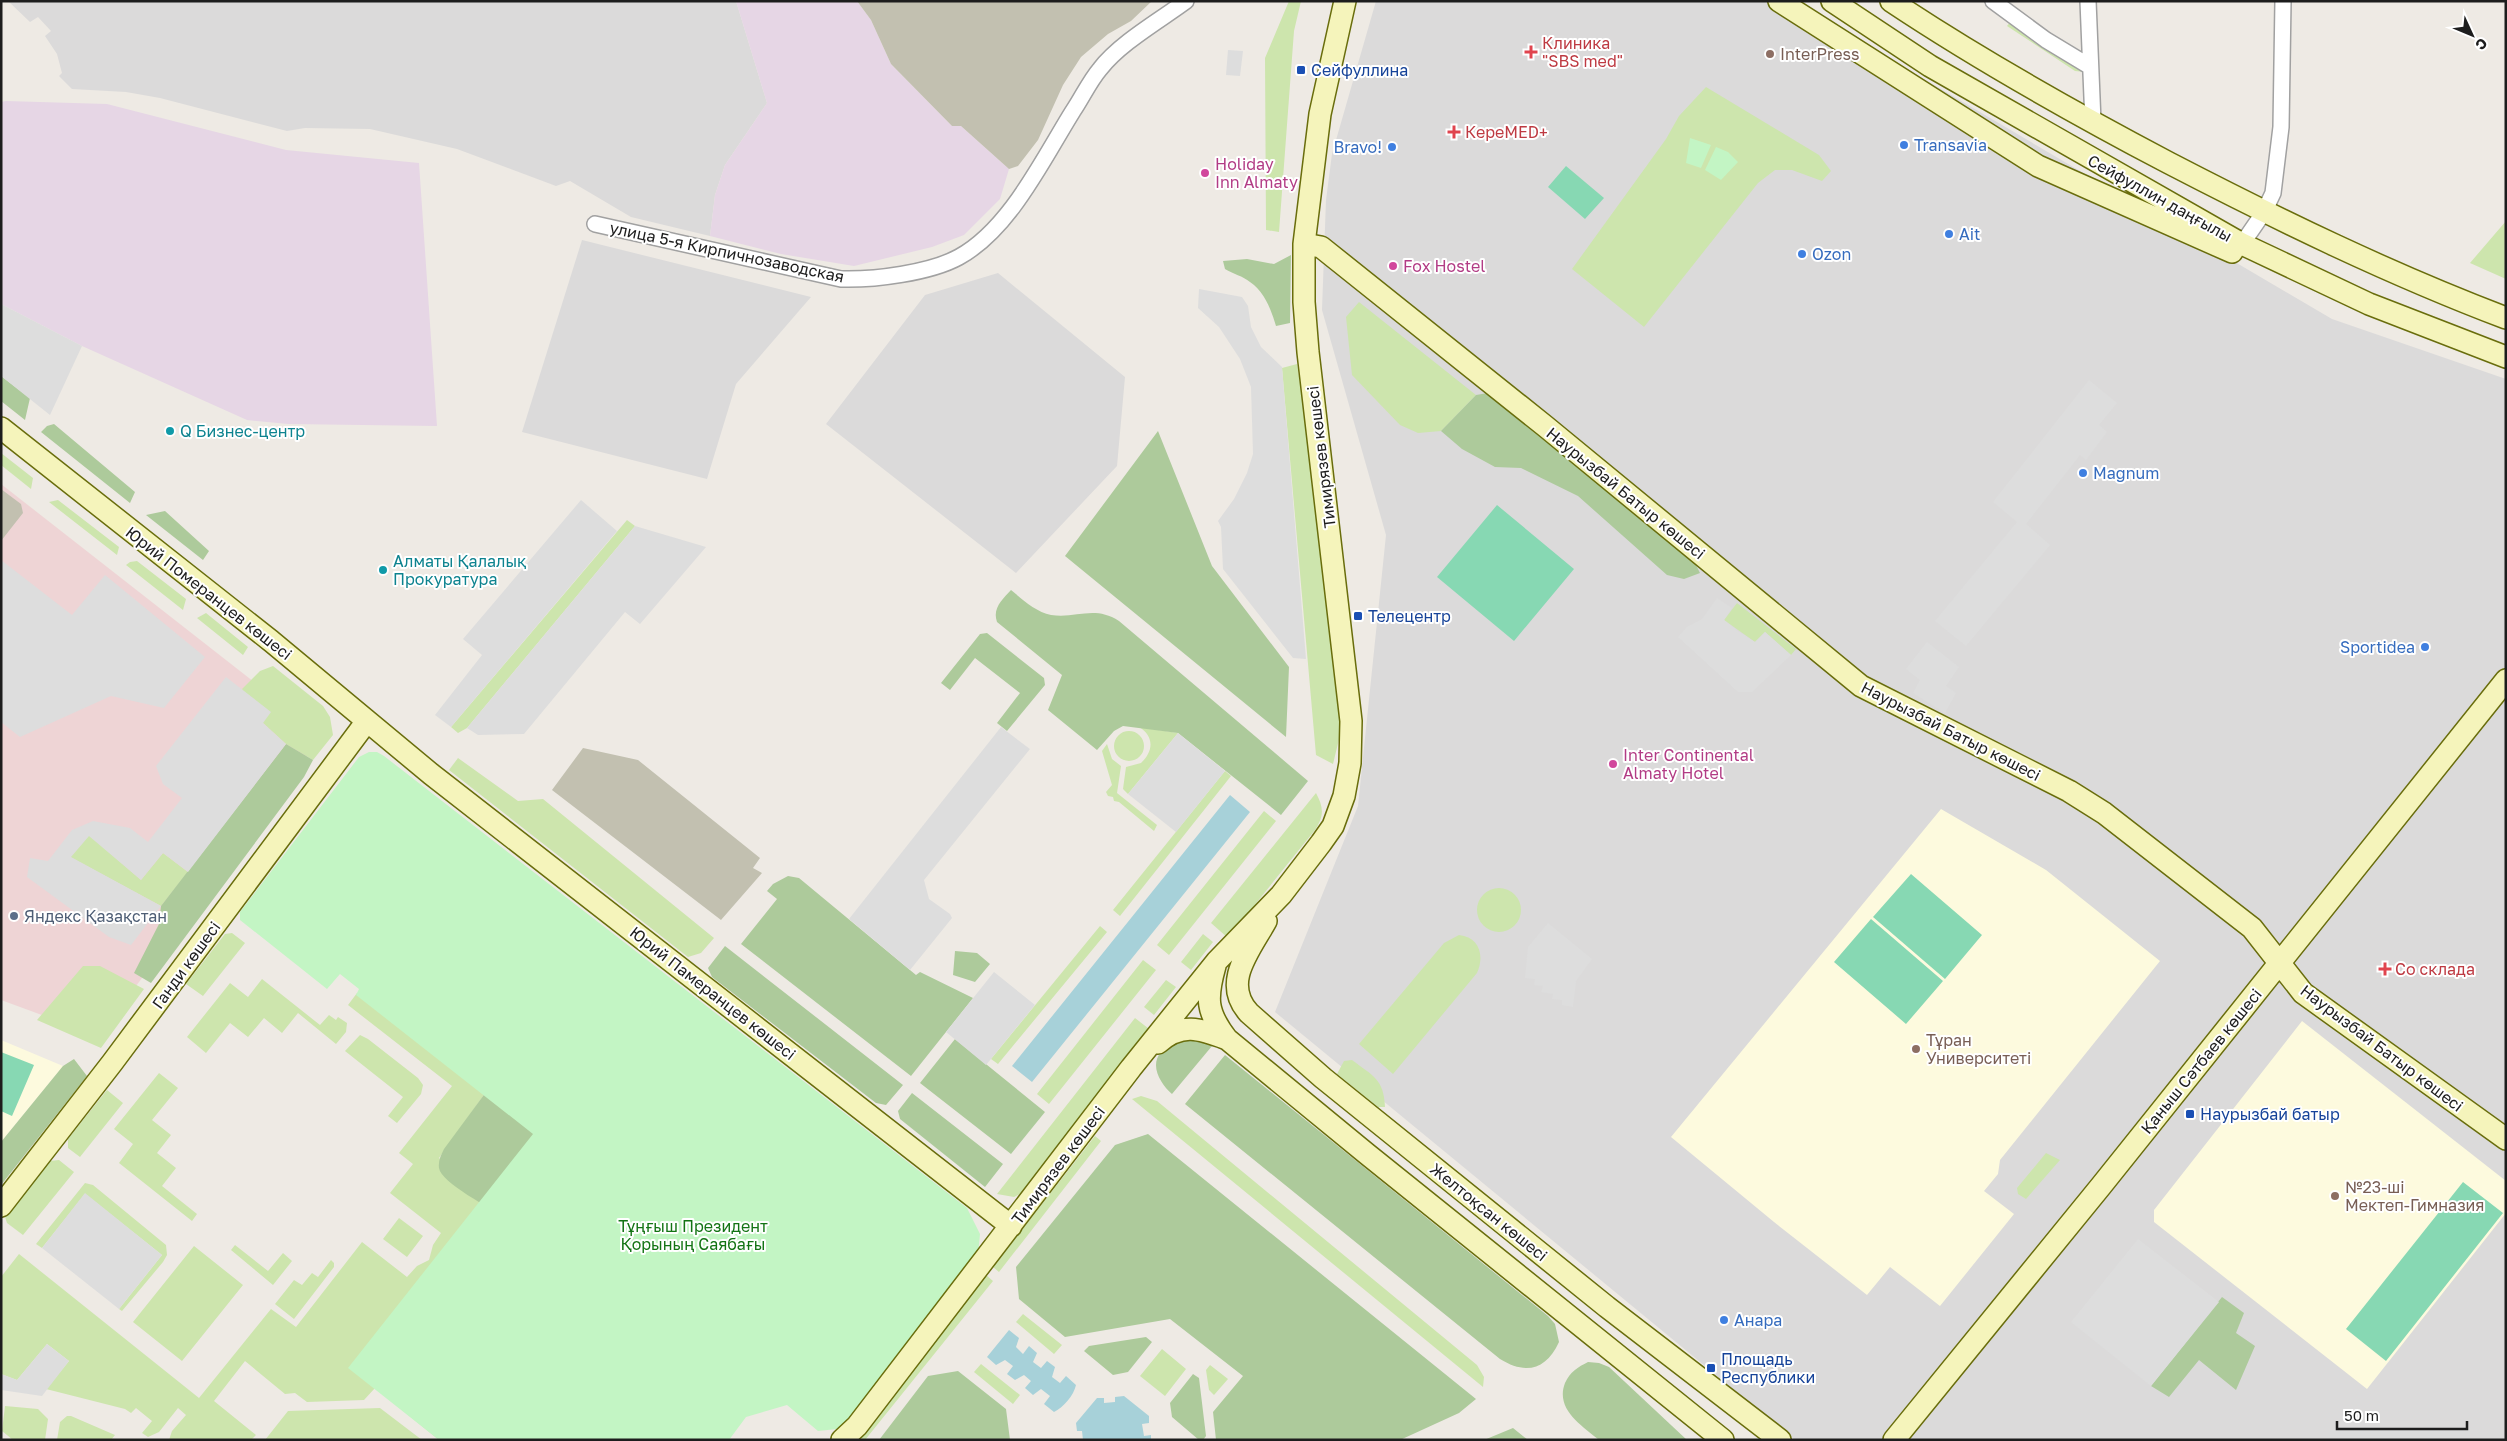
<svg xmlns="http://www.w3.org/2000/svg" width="2507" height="1441" font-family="'Golos Text',sans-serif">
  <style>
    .residential { fill: #dbdada }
    .commercial { fill: #eed4d5 }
    .industrial { fill: #e6d6e5 }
    .education { fill: #fdfade }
    .construction { fill: #c2c0b0 }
    .grass { fill: #cde5ad }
    .forest { fill: #adca9b }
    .park { fill: #c3f5c4 }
    .pitch { fill: #87d8b3 }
    .parking { fill: #ddd }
    .water { fill: #a7d1d9 }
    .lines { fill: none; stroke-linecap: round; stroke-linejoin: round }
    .street-casing { stroke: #a1a1a1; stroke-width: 18 }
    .secondary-casing { stroke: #696d0c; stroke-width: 24 }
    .street { stroke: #fff; stroke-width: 15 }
    .secondary { stroke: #f5f4bb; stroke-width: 21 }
    .health-dot { fill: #e0444e; stroke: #fff; stroke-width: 2 }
    .education-dot { fill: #8d6e63; stroke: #fff; stroke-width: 2 }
    .transit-dot { fill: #1a4fb4; stroke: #fff; stroke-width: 2 }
    .shop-dot { fill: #3f7fe0; stroke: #fff; stroke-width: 2 }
    .hotel-dot { fill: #d1479c; stroke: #fff; stroke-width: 2 }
    .culture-dot { fill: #0f9aa8; stroke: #fff; stroke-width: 2 }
    .service-dot { fill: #5c6f8a; stroke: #fff; stroke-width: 2 }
    .labels { text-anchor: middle; stroke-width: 4; stroke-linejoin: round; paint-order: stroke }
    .health-label { font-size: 16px; fill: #be3a42; stroke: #fff; text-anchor: start }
    .education-label { font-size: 16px; fill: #785e54; stroke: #fff; text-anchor: start }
    .transit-label { font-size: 16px; fill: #164399; stroke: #fff; text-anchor: start }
    .shop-label { font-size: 16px; fill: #366cbe; stroke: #fff; text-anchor: start }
    .hotel-label { font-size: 16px; fill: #b23c85; stroke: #fff; text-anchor: start }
    .street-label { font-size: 16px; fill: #1d1d1d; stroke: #fff }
    .culture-label { font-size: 16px; fill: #0d838f; stroke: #fff; text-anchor: start }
    .service-label { font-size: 16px; fill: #4e5e75; stroke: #fff; text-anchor: start }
    .park-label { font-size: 16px; fill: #137414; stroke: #fff }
  </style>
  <rect width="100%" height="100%" fill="#eeeae4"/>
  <path class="residential" d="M8 1H736L767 103 725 165 715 195 710 236 631 217 570 181 556 186 457 149 370 129 305 128 287 131 160 98 126 92 72 89 59 76 62 73 57 54 45 36 51 31 38 17 30 22Z
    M1376 1H1791L2332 319 2506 379V1440H1795L1275 1012 1358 806 1386 535 1322 310 1326 200 1332 154Z
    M582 240 811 297 736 384 707 479 522 432Z
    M998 273 1125 377 1117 466 1016 573 826 424 925 295Z"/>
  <path class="commercial" d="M1 484 322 735 99 1036 1 1000Z"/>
  <path class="industrial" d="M736 1H857L871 20 891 64 952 126H961L1009 169 1000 199 964 235 932 247 854 266 781 254 710 236 715 195 725 165 767 103Z
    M6 101 107 104 286 150 419 163 437 426 288 424 247 420 82 346 1 304V102Z"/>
  <path class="education" d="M1941 809 2046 870 2160 961 2000 1160 1998 1174 1984 1191 2014 1214 1940 1306 1890 1267 1867 1295 1774 1222 1671 1137Z
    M2302 1021 2506 1181V1213L2367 1389 2154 1222V1210Z
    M1 1040 63 1066 1 1142Z"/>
  <path class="construction" d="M857 1H1152L1131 21 1108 34 1081 57 1063 85 1038 140 1018 166 1009 169 961 126H952L891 64 871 20Z
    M1 489 21 504 23 513 1 541Z
    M583 748 638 760 760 858 753 868 762 873 721 920 552 790Z"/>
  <path class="grass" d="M1289 1H1301L1294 31 1279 232 1266 230 1265 58Z
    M2011 21 2085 72 2075 71 2007 26Z
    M1706 87 1819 155 1831 171 1822 181 1792 170H1775L1758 183 1644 327 1572 269 1666 139 1679 116Z
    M2506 221V279L2470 263Z
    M1359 302 1476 395 1441 431 1418 433 1400 425 1352 375 1346 317Z
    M1297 364 1317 489 1341 731 1333 764 1316 755 1282 368Z
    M1 453 33 478 31 489 1 465Z
    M58 500 119 547 117 555 49 502Z
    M627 520 635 526 467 728 458 733 451 727Z
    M137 561 186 599 183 610 126 565 130 562Z
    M1737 603 1796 649 1791 655 1765 632 1755 642 1724 620Z
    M206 613 248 647 243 655 197 618Z
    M273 666 323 706 330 717 333 735 313 760 286 744 263 723 242 689 260 671Z
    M1139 727 1178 733 1128 794 1123 789 1126 767 1141 763C1154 751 1154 736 1139 727Z
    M1114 746a15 15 0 1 1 30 0a15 15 0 1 1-30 0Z
    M1107 744 1112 759 1121 766 1117 793 1157 825 1154 831 1119 802 1114 801 1113 797 1108 796 1106 792 1112 785 1102 751Z
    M458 758 518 801 543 799 714 938 701 953 688 957 449 770Z
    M1225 771 1231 776 1120 916 1113 910Z
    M1316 793C1324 808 1324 816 1315 830L1228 938 1211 923Z
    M1264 811 1276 821 1169 955 1157 945Z
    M89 835 141 880 163 853 188 872 161 906 70 857Z
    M1477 910a22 22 0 1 1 44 0a22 22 0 1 1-44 0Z
    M1100 926 1107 932 998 1064 991 1059Z
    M232 933 245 943 203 996 186 984 225 934Z
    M1203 934 1213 942 1191 970 1181 962Z
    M1459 935C1479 937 1485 955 1477 973L1393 1074 1359 1044 1444 943Z
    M1143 960 1156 970 1049 1104 1037 1094Z
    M83 966H100L144 989 101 1048 37 1020Z
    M262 979 320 1025 329 1015 336 1020 338 1017 347 1023 346 1032 336 1044 298 1013 282 1033 264 1018 248 1037 230 1023 206 1053 187 1037 230 983 248 997Z
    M1166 980 1176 987 1154 1015 1144 1007Z
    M357 993 486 1092 439 1158 505 1218 439 1440 375 1388 364 1400 307 1402 295 1393 285 1394 245 1361 214 1401 256 1435 251 1440H169L172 1431 186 1415 178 1408 159 1432 148 1437 142 1433 152 1421 136 1408 131 1413 125 1409 46 1389 69 1361 47 1344 17 1380 1 1374V1277L19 1254 199 1398 271 1309 296 1327 362 1242 407 1277 417 1266 429 1260 433 1245 441 1233 390 1193 413 1164 399 1153 452 1086 348 1005Z
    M1135 1018 1153 1032 1022 1193 1014 1197 997 1194Z
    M360 1035 368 1039 418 1078 423 1085 421 1094 397 1123 388 1116 403 1097 345 1051Z
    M1352 1060C1373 1076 1384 1079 1385 1107H1378L1337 1074 1344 1061Z
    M159 1073 178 1088 152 1120 171 1135 157 1153 176 1168 162 1186 197 1214 192 1221 119 1163 133 1144 114 1129Z
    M107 1090 123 1103 80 1157 68 1148V1139Z
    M1141 1096 1157 1101 1477 1365 1484 1377 1483 1387 1132 1099Z
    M1095 1136 1101 1141 999 1272 993 1267Z
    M2046 1153 2060 1160 2026 1199 2018 1194 2017 1188Z
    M59 1160 74 1172 23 1235 7 1223 5 1217 50 1161Z
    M85 1183 93 1185 166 1245 167 1255 163 1262 122 1311 119 1309 162 1255 85 1194 42 1248 36 1244Z
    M399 1218 423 1236 407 1257 383 1239Z
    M235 1245 268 1271 283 1253 292 1261 273 1285 231 1250Z
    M194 1246 243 1285 182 1361 133 1322Z
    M331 1260 334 1263V1267L294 1319 275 1304 294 1280 302 1285 312 1273 318 1277Z
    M986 1275 993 1281 865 1440H858L862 1430Z
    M1023 1314 1062 1345 1054 1354 1016 1322Z
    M1162 1349 1186 1369 1165 1396 1140 1376Z
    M981 1364 1020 1395 1013 1404 974 1372Z
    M1210 1365 1228 1379 1214 1395 1209 1390 1206 1370Z
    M5 1406 38 1409 48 1419 45 1440H13L2 1431Z
    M380 1408 422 1440H265L288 1411Z
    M67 1416H71L115 1435 111 1440H57L60 1422Z"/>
  <path class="forest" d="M1291 255 1290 323 1276 326C1271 310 1265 292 1250 282 1243 276 1233 274 1225 269L1223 261 1247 259 1274 264Z
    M1 376 30 398 25 420 1 401Z
    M1488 393 1693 559 1700 573 1684 579 1667 575 1578 496 1521 468 1495 467 1462 449 1441 431 1476 395Z
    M54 424 135 492 130 503 41 432 47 426Z
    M1158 431 1212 566 1289 667 1286 737 1065 556Z
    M165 511 209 551 203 560 146 515Z
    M1011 590C1022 599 1036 612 1051 615 1076 619 1094 605 1119 621L1308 781 1281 815 1178 733 1123 726 1114 731 1097 750 1048 710 1062 675 997 622C992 608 1003 599 1011 590Z
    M987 633 1044 678 1045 685 1007 731 997 723 1020 693 975 658 950 690 941 683 980 634Z
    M286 744 313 760 304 777 151 983 134 973 159 924 161 906Z
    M788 876 799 878 916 975 920 972 973 998 911 1076 741 944 777 899 767 891 773 884Z
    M725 946 903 1085 886 1105 876 1103 712 977 708 968Z
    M955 951 977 953 990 964 975 982 953 975Z
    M1186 1037 1204 1041 1212 1046 1172 1094C1161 1084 1149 1066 1161 1052 1166 1045 1179 1041 1186 1037Z
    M955 1039 1045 1112 1011 1154 920 1083Z
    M1225 1055 1548 1316 1555 1324 1559 1342C1546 1370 1526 1375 1500 1359L1185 1104Z
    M74 1059 87 1076 1 1185V1142L63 1066Z
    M486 1092 558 1148 505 1218C491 1208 441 1183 439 1168 438 1161 441 1155 444 1149Z
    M912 1093 1003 1164 985 1187 900 1119 898 1111Z
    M1148 1134 1476 1399 1459 1413 1400 1440H1216L1213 1412 1243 1376 1170 1319 1065 1337 1019 1299 1016 1267 1115 1145Z
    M2222 1297 2244 1313 2236 1333 2255 1346 2236 1390 2199 1360 2169 1397 2151 1386Z
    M1146 1337 1152 1342 1128 1372 1113 1375 1084 1351 1089 1346Z
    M1588 1362 1599 1363 1609 1367 1687 1440H1599C1581 1425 1555 1409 1565 1383 1570 1372 1578 1367 1588 1362Z
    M958 1371 1006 1409 1010 1440H879L928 1376Z
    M1193 1374 1199 1378 1206 1436 1203 1440H1199L1172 1417 1170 1403Z
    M1513 1428 1528 1440H1484Z"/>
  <path class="park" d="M1690 138 1711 145 1701 168 1686 163Z
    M1716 147 1728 152 1738 162 1721 180 1705 170Z
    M369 752H377L384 756 967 1208 980 1234 978 1255 845 1424 837 1429 818 1431 787 1405 746 1417 729 1440H439L348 1368 533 1134 356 995 359 989 340 974 327 989 240 920V912L359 757Z"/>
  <path class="pitch" d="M1566 166 1604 198 1585 219 1548 187Z
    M1497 505 1574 569 1514 641 1437 577Z
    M1911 874 1982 935 1945 979 1873 917Z
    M1871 919 1943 981 1906 1024 1834 962Z
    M1 1052 34 1065 12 1116 1 1111Z
    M2463 1182 2503 1213 2386 1361 2346 1329Z"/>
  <path class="parking" d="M1228 50 1243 51 1240 76 1226 75Z
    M1199 289 1242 297 1248 306 1251 327 1261 347 1282 367 1306 659 1293 658 1223 569 1221 527 1218 521 1234 499 1247 473 1253 454 1251 387 1240 359 1219 327 1198 308Z
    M1 304 82 346 50 415 1 376Z
    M2089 380 2117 403 2099 425 2107 432 2086 460 2080 455 2026 524 2050 545 1966 646 1935 621 2017 522 1993 502Z
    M581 500 617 531 451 727 435 715 482 655 463 639Z
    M635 526 706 547 640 624 625 612 524 734 478 735 467 728Z
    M1 560 72 615 105 575 205 657 164 708 111 696 20 737 1 722Z
    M1717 598 1732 608 1724 620 1738 631 1755 642 1765 632 1791 655 1752 692H1738L1678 637 1687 627 1702 619Z
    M1927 642 1959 667 1946 686 1956 693 1945 713 1913 693 1920 680 1906 669Z
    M226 677 271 712 263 723 286 744 188 872 163 853 141 880 89 836 71 857 161 906 131 945 109 937 27 877 30 858 48 861 72 830 93 821 130 828 148 842 182 798 163 784 156 766Z
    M1001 727 1030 749 924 880 929 899 950 914 952 918 910 970 849 919Z
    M1178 733 1225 771 1176 832 1128 794Z
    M1548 923 1592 959 1576 981 1573 1007 1562 1005V1000L1552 999 1553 994 1541 992 1543 986 1534 985 1535 979 1525 978 1528 947Z
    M994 972 1035 1005 986 1065 946 1032Z
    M85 1193 162 1255 119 1309 42 1248Z
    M2138 1239 2219 1302 2151 1386 2071 1322Z
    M47 1344 69 1361 42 1396 1 1390V1374L17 1380Z"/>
  <path class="water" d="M1230 795 1250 812 1032 1082 1012 1066Z
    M1009 1330 1019 1338 1016 1347 1023 1354 1029 1346 1037 1353 1033 1362 1041 1368 1047 1361 1055 1367 1052 1377 1060 1383 1066 1376 1076 1385C1074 1395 1063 1408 1054 1412L1044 1404 1050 1396 1041 1389 1033 1395 1025 1388 1031 1381 1024 1375 1015 1380 1007 1374 1013 1366 1005 1360 996 1365 987 1357Z
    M1124 1396 1149 1416V1423L1142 1424 1144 1436 1151 1435V1440H1083L1082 1431H1077L1076 1423 1097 1398H1104V1403L1115 1402V1397Z"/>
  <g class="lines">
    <g class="street-casing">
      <path id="street" d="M1993 1 2046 40 2089 66
        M2088 1 2093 122
        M595 224 841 279C874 280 930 273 959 257 1010 229 1043 159 1073 111 1082 98 1089 82 1100 69 1120 43 1159 21 1186 1
        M2242 244 2264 212 2273 193 2281 127 2283 1"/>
    </g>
    <g class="secondary-casing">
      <path id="secondary" d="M1779 1 2038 166 2232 252
        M1832 1 1930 66 2242 244 2369 304 2506 357
        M1891 1C1981 61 2074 113 2169 163 2279 220 2390 274 2506 318
        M1304 244 1321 247 1545 426 1861 686 2069 791 2104 813 2252 928 2303 993 2506 1139
        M1 428 271 641 431 774 1011 1226
        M1266 921C1250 950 1221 983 1249 1013L1323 1078 1607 1307 1780 1440
        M1215 966C1206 998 1206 1012 1227 1039L1367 1154 1723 1440
        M1158 1043C1182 1022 1200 1029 1227 1039
        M1 1206 112 1063 367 721
        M842 1440 857 1426 1131 1068 1217 961 1281 895 1321 843 1333 826 1344 796 1350 763 1351 721 1308 352 1304 302V244L1320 114 1345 1
        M1894 1440 2101 1186 2506 680"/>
    </g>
    <use href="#street" class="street"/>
    <use href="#secondary" class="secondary"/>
  </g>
  <g class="health-dot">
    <path d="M1528.5 44.5h5v5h5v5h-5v5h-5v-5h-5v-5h5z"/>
    <path d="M1451.5 124.5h5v5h5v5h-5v5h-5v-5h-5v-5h5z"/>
    <path d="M2382.5 961.5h5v5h5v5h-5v5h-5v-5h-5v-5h5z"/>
  </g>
  <g class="education-dot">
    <circle cx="1770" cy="54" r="5"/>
    <circle cx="1916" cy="1049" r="5"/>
    <circle cx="2335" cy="1196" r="5"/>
  </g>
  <g class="transit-dot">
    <rect x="1296" y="65" width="10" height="10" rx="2.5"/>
    <rect x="1353" y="611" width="10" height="10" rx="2.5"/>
    <rect x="2185" y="1109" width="10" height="10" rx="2.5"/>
    <rect x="1706" y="1363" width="10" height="10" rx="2.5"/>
  </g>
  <g class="shop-dot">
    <circle cx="1904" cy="145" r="5"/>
    <circle cx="1392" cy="147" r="5"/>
    <circle cx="1949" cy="234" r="5"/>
    <circle cx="1802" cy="254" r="5"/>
    <circle cx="2083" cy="473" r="5"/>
    <circle cx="2425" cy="647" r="5"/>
    <circle cx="1724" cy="1320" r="5"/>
  </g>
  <g class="hotel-dot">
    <circle cx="1205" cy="173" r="5"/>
    <circle cx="1393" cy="266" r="5"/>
    <circle cx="1613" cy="764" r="5"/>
  </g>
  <g class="culture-dot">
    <circle cx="170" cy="431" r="5"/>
    <circle cx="383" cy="570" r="5"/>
  </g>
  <circle class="service-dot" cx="14" cy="916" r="5"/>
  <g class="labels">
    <g class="health-label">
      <text x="1542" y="49">Клиника<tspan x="1542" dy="18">"SBS med"</tspan></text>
      <text x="1465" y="138">КереMED+</text>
      <text x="2395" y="975">Со склада</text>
    </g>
    <g class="education-label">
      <text x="1780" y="60">InterPress</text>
      <text x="1926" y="1046">Тұран<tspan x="1926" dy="18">Университеті</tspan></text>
      <text x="2345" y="1193">№23-ші<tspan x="2345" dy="18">Мектеп-Гимназия</tspan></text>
    </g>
    <g class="transit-label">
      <text x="1311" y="76">Сейфуллина</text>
      <text x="1368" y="622">Телецентр</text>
      <text x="2200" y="1120">Наурызбай батыр</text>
      <text x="1721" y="1365">Площадь<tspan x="1721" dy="18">Республики</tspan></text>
    </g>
    <g class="shop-label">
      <text x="1914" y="151">Transavia</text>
      <text x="1382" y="153" text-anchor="end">Bravo!</text>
      <text x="1959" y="240">Ait</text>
      <text x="1812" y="260">Ozon</text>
      <text x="2093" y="479">Magnum</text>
      <text x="2415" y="653" text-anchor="end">Sportidea</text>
      <text x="1734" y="1326">Анара</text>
    </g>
    <g class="hotel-label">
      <text x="1215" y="170">Holiday<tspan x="1215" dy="18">Inn Almaty</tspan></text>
      <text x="1403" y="272">Fox Hostel</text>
      <text x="1623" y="761">Inter Continental<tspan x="1623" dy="18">Almaty Hotel</tspan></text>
    </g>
    <g class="street-label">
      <text transform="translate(2160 198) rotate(29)" y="6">Сейфуллин даңғылы</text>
      <text transform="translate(727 252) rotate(12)" y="6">улица 5-я Кирпичнозаводская</text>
      <text transform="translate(1321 457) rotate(-97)" y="6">Тимирязев көшесі</text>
      <text transform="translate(1626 493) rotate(39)" y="6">Наурызбай Батыр көшесі</text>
      <text transform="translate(209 593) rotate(38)" y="6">Юрий Померанцев көшесі</text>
      <text transform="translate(1951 731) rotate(27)" y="6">Наурызбай Батыр көшесі</text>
      <text transform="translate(186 965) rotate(-54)" y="6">Ганди көшесі</text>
      <text transform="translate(713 993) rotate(38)" y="6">Юрий Памеранцев көшесі</text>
      <text transform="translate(2382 1048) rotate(37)" y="6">Наурызбай Батыр көшесі</text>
      <text transform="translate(2201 1061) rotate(-51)" y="6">Қаныш Сәтбаев көшесі</text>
      <text transform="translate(1058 1165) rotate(-53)" y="6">Тимирязев көшесі</text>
      <text transform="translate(1489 1212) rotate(39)" y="6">Желтоқсан көшесі</text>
    </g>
    <g class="culture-label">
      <text x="180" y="437">Q Бизнес-центр</text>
      <text x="393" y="567">Алматы Қалалық<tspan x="393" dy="18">Прокуратура</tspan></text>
    </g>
    <g class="service-label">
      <text x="24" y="922">Яндекс Қазақстан</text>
    </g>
    <g class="park-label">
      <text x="693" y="1232">Тұңғыш Президент<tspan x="693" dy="18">Қорының Саябағы</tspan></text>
    </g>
  </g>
  <rect width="2507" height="1441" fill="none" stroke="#1d1d1d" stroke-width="5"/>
  <g transform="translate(2472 35) rotate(134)" stroke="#ffffff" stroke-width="4" paint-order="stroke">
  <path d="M0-4L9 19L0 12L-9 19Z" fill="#1d1d1d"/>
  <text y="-8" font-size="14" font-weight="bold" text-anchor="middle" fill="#1d1d1d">С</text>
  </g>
  <path d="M2337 1421v8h130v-8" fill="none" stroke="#1d1d1d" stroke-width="2.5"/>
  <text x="2344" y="1421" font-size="15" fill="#1d1d1d" stroke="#ffffff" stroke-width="4" paint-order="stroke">50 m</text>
</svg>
